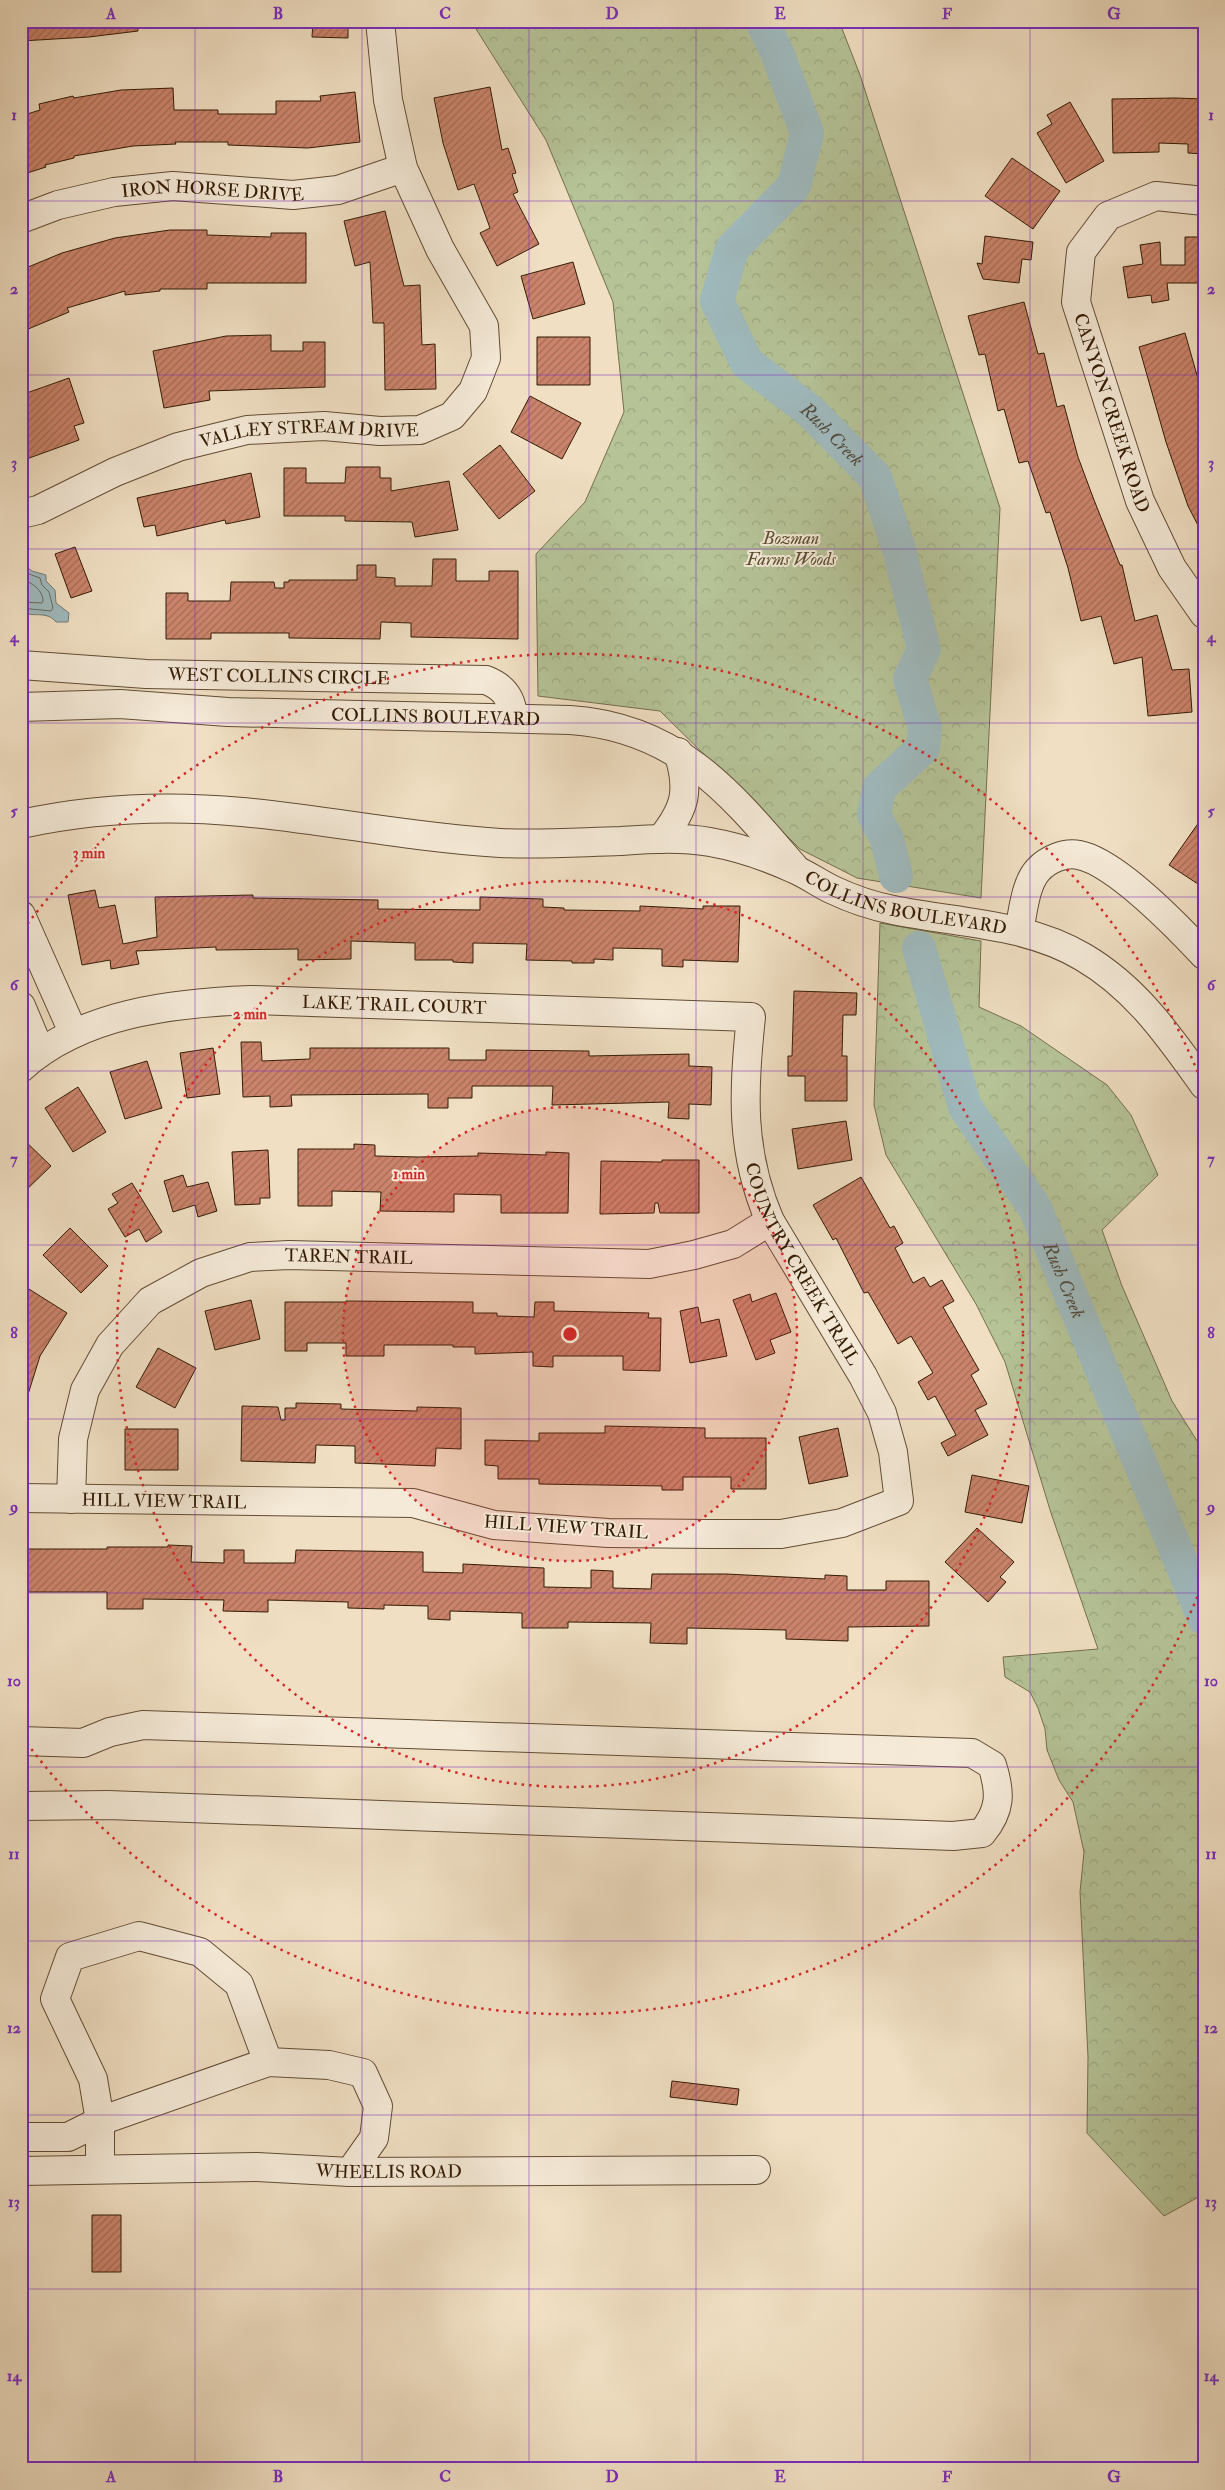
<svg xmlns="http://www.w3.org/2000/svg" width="1225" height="2490" font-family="'IM FELL Double Pica',serif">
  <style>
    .forest { fill: url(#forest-crowns); stroke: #746f4e }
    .water { fill: #9fbabe; stroke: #747a74 }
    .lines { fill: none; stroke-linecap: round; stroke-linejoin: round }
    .shore { stroke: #696a61; stroke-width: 1 }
    .river { stroke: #9fbabe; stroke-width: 34 }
    .building { fill: url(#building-hatch); stroke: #331b04 }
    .minor-casing { stroke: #624c34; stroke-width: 30 }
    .minor { stroke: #f5ead8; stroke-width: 28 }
    .grid { fill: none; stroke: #7b2cbf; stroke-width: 1; stroke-opacity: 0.55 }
    .ring { fill: none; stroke: #d62828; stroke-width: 2.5; stroke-dasharray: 2.5 5 }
    .labels { text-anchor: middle; stroke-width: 4; stroke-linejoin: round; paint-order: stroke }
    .street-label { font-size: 18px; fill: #331b04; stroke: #f5ead8 }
    .park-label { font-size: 18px; font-style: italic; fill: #5a4d30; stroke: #f5ead8 }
    .water-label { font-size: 19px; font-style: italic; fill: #534b3c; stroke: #f5ead8 }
    .centre { fill: #d62828; stroke: #f5ead8; stroke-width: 2.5 }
    .ring-label { font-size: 15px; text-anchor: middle; font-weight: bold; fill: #d62828; stroke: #f5ead8; stroke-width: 4; stroke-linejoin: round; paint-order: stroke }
    .neatline { fill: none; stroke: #7b2cbf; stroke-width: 2 }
    .grid-label { font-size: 16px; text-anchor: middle; font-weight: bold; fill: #7b2cbf }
  </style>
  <defs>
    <pattern id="forest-crowns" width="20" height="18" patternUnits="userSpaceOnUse" patternTransform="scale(1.25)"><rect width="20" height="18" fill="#b5c397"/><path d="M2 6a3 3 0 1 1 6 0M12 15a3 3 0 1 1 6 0" fill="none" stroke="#9ca780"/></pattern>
    <pattern id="building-hatch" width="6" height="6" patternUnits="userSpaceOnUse" patternTransform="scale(1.25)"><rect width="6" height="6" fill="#cb846b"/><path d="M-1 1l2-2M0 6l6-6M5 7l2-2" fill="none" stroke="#a56b56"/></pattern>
  </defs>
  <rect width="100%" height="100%" fill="#f0dfc3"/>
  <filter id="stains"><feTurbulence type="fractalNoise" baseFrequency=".004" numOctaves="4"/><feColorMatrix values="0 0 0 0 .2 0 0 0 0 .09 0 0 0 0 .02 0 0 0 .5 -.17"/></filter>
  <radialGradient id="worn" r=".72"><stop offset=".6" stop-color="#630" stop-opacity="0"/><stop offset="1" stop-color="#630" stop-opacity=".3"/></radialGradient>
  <path class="forest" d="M471 21H839L860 75 1000 508 981 898 857 878 800 849 660 711 538 696 536 554 585 502 624 412 613 302 546 140Z
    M880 923 981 941 979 1007 1021 1026 1107 1085 1131 1115 1158 1175 1102 1230 1122 1286 1172 1401 1204 1452V2194L1164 2216 1087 2133 1088 2057 1080 1892 1084 1852 1073 1802 1059 1780 1047 1750 1045 1729 1038 1708 1030 1692 1005 1677 1003 1657 1098 1649 1051 1513 1005 1362 976 1304 886 1155 874 1105Z"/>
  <path class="water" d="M24 565 32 571 46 575V581L55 590 56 603 69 613 68 622H56C46 610 34 618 21 612V567Z"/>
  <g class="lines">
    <path class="shore" d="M21 571 40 578 42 585 49 592 53 608 51 611 21 608
      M21 578C31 583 43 589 43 601L42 603 21 602"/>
    <g class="river">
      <path id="s1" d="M762 21 778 55 807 133 794 186 732 249 717 301 747 363 810 411 875 477 899 549 924 649 910 679 925 728 923 748 879 788 874 815 887 839 896 876"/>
      <path id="s2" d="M919 948 965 1107 1035 1208 1204 1618"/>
    </g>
  </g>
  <path class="building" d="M21 21H137L138 31 89 37 21 41Z
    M313 21H348V38L312 37Z
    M490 87 502 150 508 148 516 173 512 174 518 192 513 194 539 244 497 266 480 233 490 228 474 184 458 190 443 143 434 98Z
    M173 88 174 110H218V114H276V101H321L320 96 355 92 360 142 308 148 228 145V142H175L176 144 133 146 74 156V158L45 165 46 167 21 175V116L40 110 39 104 73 96 74 98 121 90Z
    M1175 98 1204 99V154L1188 153V144L1159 143V152L1113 153 1112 99Z
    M1070 102 1104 161 1066 183 1037 133 1052 124 1047 115Z
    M1012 158 1060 191 1033 229 985 196Z
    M385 211 404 286 420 285 422 345 435 344 436 389 385 390 384 323H373L370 262 355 266 344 221Z
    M170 230H207V235L271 237V233H306V283H207V289H160V291L125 295V291L67 308 69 312 21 332V270L62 253 115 238Z
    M985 236 1033 242 1031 260 1022 259 1019 283 983 279 977 263 982 264Z
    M1185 237H1204V283H1167L1169 300 1152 303 1151 295 1128 298 1123 267 1143 264 1140 245 1160 242 1161 265H1185Z
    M573 262 585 304 533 319 521 276Z
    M1024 302 1038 354 1044 353 1057 407 1064 405 1078 457 1094 500 1120 565H1122L1135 621 1157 615 1172 670 1189 669 1192 712 1148 716 1142 657 1114 664 1101 616 1081 621 1068 568 1050 512 1046 513 1028 461 1019 463 1004 409 998 411 985 354 979 355 968 316Z
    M1185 333 1204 400V537L1188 506 1166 442 1139 347Z
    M271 335V351H303V342H325V387L209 391 210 400 164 408 153 351 226 336Z
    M537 337H590V385H537Z
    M69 378 84 423 74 426 79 440 21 461V395Z
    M530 396 581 423 562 459 511 432Z
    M500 445 535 491 499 519 463 474Z
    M346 467H380V478H391V491L449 481 458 530 415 537 412 522 345 521V516H284V468H306V483H345Z
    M251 473 260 517 226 524 225 520 157 536 155 525 144 527 137 498Z
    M75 547 92 591 71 598 55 554Z
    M433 559H456V581H489V571H518V639L411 637V623L381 622 380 639 289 638V633H211V639H166V593H188V601H230L231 582H274L275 588H284V582H289V580H357V565H376V577L395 578V586H432Z
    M1204 815V888L1169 865Z
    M95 890 99 908 115 905 123 944 157 937 155 897 253 895V898L378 900V909L480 910V897L543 899V907L564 908V910L640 911V906L703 909V906H740L738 962 683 960V967L662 966V949L613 948V960L594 959V963H572V961L526 960 527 944 473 943V963L453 962V960H415V943L351 941V959L298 960V949L216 950V947L136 951 139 964 111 969 110 960 82 965 68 895Z
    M794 991 857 993 856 1015H843L842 1056H847V1101H805V1076H788V1056H792Z
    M241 1042H261L262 1061 310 1059V1048H449V1060H486V1050L589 1051V1056L689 1054V1066L712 1067 711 1105 689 1104V1119L668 1118 669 1102 552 1105 553 1086H472V1098H448V1108H428V1094L291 1095 292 1106 270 1107V1096L243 1097Z
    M213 1048 220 1094 187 1098 180 1053Z
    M147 1061 162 1108 125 1119 110 1072Z
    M78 1087 106 1132 73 1152 45 1108Z
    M846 1121 852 1160 798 1169 792 1129Z
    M21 1137 51 1166 21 1195Z
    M354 1144 375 1145V1156L418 1157 478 1156V1153L546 1155V1152L569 1153 568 1213H501V1195L454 1194V1212L380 1211 381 1192 332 1191V1206H298V1149H354Z
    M268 1150 270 1198H260V1204L235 1205 232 1152Z
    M662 1160H699V1213H660L658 1203H655L654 1213 600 1214 601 1161 662 1162Z
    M183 1175 187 1187 208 1182 217 1211 198 1217 195 1205 173 1212 164 1181Z
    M861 1177 890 1228 894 1226 903 1243 895 1248 913 1283 924 1277 930 1287 942 1280 954 1301 943 1307 979 1370 971 1375 987 1404 975 1410 988 1435 948 1456 941 1443 956 1435 935 1396 928 1400 918 1382 933 1373 911 1336 898 1344 868 1292 864 1293 836 1238 833 1240 813 1205Z
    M132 1183 162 1232 146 1242 139 1229 125 1237 108 1209 118 1203 112 1194Z
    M70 1228 108 1266 81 1293 43 1255Z
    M21 1284 67 1313 40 1356 25 1404H21Z
    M776 1293 791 1332 770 1340 775 1353 756 1360 733 1300 750 1294 752 1302Z
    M251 1300 260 1339 215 1350 205 1311Z
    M346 1301 473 1302V1313H497V1316L534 1317 535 1302H554V1311L649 1313 648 1318H661L660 1371 623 1370V1356H553V1367L533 1366V1352L475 1354V1347H453V1345H384V1356H346V1343H307V1351H285V1302H346Z
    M698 1307 701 1323 719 1319 727 1356 690 1363 680 1311Z
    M158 1348 196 1368 175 1408 136 1387Z
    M296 1403 341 1404V1409L417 1411V1407L461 1408V1449L436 1448 435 1466 355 1463V1446L316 1445 315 1463 241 1461 242 1406 278 1407 281 1420H285V1408H296Z
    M605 1426 705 1428V1438H766V1489H731V1477H683V1490H662V1486L539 1484V1479H498V1466L485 1465V1440L539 1441V1433H605Z
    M838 1428 848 1476 809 1484 799 1437Z
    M125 1429H178V1470H125Z
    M972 1475 1029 1486 1022 1523 965 1512Z
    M977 1528 1014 1562 1000 1577 1006 1582 988 1602 945 1562Z
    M168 1545 192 1546 191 1562 224 1563V1550H244V1563H295L296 1550 423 1552V1572L463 1573V1564L544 1568V1587L591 1588V1570L613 1571V1588L651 1589 652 1574H726L825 1579V1575L847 1576V1590H886V1581H929V1626L848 1627V1641L786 1639V1630L687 1628V1644L650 1643 651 1623 568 1622V1628H522V1613L450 1611V1620L428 1619V1606L384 1605V1609L348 1608V1602L268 1600V1612L223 1611 224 1600 143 1599V1609H107V1592H21V1549H107V1547H168Z
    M672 2081 739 2089 737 2105 670 2097Z
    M92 2215H121V2272H92Z"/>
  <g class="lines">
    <g class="minor-casing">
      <g id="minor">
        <path id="s3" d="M1204 201 1156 196 1108 216 1081 252 1076 302 1140 501 1172 568 1204 614"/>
        <path id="s4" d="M21 219 58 205 114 192 173 186 293 195 338 190 403 168"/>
        <path id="s5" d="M21 514 38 510 115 472 178 447 247 430 324 426 380 431 420 430 452 416 473 391 486 358 484 326 440 249 403 168 388 100 380 21"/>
        <path id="s6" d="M21 665 146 674 486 680C504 687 512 698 513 717"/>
        <path id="s7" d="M21 707 120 704 228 712 570 720C677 727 730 792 795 868"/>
        <path id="s8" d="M21 824C94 808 168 805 242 812 328 820 414 838 500 843 541 845 581 842 621 841 650 839 680 837 710 842 738 847 768 857 794 869 808 875 820 884 833 890 852 899 873 906 893 910 957 923 1026 923 1083 957 1136 988 1169 1036 1204 1085"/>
        <path d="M661 839C686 808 690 790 678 752"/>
        <path d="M21 915 73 1032"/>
        <path d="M1019 931C1023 913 1025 884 1038 870 1048 859 1065 852 1079 855 1115 862 1178 927 1204 955"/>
        <path d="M21 1006 40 1051"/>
        <path id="s9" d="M21 1068C82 1013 173 1003 251 1000L751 1017C743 1090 740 1152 770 1221L863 1376 882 1413 893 1452 899 1501 842 1523 781 1534H710L608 1533 494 1525 413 1503 21 1498"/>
        <path id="s10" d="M71 1499 73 1439 85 1390 110 1345 150 1301 201 1273 250 1257 289 1255 649 1264 694 1255 733 1244 770 1221"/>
        <path d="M21 1741 83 1743 110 1732 143 1725 972 1753 992 1765C1001 1793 1001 1810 982 1833L953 1836 108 1805 21 1806"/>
        <path d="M21 2137H68L100 2121 93 2079 55 1999 70 1957 139 1936 200 1952 239 1984 268 2062"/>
        <path d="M100 2169V2121L268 2062 329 2065 363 2073 378 2106 374 2138 350 2172"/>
        <path id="s11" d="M21 2171 257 2167 350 2172 756 2170"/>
      </g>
    </g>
    <use href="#minor" class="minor"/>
  </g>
  <path class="grid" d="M195 21V2469M362 21V2469M529 21V2469M696 21V2469M863 21V2469M1030 21V2469M21 201H1204M21 375H1204M21 549H1204M21 723H1204M21 897H1204M21 1071H1204M21 1245H1204M21 1419H1204M21 1593H1204M21 1767H1204M21 1941H1204M21 2115H1204M21 2289H1204"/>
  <circle cx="570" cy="1334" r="227" fill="#d62828" fill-opacity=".12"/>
  <g class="ring">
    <circle cx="570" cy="1334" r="227"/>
    <circle cx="570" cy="1334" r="453"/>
    <path d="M1203 1583A680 680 0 0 1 23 1738M23 930A680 680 0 0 1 1203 1085"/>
  </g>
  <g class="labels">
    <g class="street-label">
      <text dy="6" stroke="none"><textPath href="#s4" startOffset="196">IRON HORSE DRIVE</textPath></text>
      <text dy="6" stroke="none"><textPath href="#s3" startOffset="312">CANYON CREEK ROAD</textPath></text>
      <text dy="6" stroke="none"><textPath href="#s5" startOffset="304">VALLEY STREAM DRIVE</textPath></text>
      <text dy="6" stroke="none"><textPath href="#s6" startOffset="258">WEST COLLINS CIRCLE</textPath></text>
      <text dy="6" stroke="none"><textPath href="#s7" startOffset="415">COLLINS BOULEVARD</textPath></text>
      <text dy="6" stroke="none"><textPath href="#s8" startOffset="899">COLLINS BOULEVARD</textPath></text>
      <text dy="6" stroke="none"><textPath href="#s9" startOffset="388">LAKE TRAIL COURT</textPath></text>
      <text dy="6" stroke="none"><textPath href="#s10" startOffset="430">TAREN TRAIL</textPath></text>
      <text dy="6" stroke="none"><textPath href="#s9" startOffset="1005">COUNTRY CREEK TRAIL</textPath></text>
      <text transform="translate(164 1501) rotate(1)" y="6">HILL VIEW TRAIL</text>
      <text transform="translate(566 1527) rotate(4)" y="6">HILL VIEW TRAIL</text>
      <text dy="6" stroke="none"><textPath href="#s11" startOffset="368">WHEELIS ROAD</textPath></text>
    </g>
    <g class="park-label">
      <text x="791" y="544">Bozman<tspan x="791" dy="21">Farms Woods</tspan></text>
    </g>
    <g class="water-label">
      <text dy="7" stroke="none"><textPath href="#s1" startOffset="498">Rush Creek</textPath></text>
      <text dy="7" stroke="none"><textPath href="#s2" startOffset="366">Rush Creek</textPath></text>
    </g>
  </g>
  <circle cx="570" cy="1334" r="8" class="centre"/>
  <g class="ring-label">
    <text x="89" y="858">3 min</text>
    <text x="250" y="1019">2 min</text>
    <text x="409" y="1179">1 min</text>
  </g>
  <rect width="1225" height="2490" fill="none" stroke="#f0dfc3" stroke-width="55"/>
  <rect x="28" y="28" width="1170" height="2434" class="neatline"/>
  <g class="grid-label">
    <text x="111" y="19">A</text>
    <text x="278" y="19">B</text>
    <text x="445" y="19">C</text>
    <text x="612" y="19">D</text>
    <text x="780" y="19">E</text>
    <text x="947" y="19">F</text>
    <text x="1114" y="19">G</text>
    <text x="14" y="120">1</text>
    <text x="1211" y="120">1</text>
    <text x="14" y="294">2</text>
    <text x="1211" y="294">2</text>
    <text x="14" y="468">3</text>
    <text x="1211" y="468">3</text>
    <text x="14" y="642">4</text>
    <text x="1211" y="642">4</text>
    <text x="14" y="816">5</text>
    <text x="1211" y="816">5</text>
    <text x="14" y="990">6</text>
    <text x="1211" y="990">6</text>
    <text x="14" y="1164">7</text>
    <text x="1211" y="1164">7</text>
    <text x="14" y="1338">8</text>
    <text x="1211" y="1338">8</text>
    <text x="14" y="1512">9</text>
    <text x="1211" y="1512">9</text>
    <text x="14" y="1686">10</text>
    <text x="1211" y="1686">10</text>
    <text x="14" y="1859">11</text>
    <text x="1211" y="1859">11</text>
    <text x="14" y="2033">12</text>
    <text x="1211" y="2033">12</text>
    <text x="14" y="2207">13</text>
    <text x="1211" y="2207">13</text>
    <text x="14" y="2381">14</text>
    <text x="1211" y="2381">14</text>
    <text x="111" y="2482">A</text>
    <text x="278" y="2482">B</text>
    <text x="445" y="2482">C</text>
    <text x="612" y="2482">D</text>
    <text x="780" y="2482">E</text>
    <text x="947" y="2482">F</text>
    <text x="1114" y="2482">G</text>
  </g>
  <rect width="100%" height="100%" filter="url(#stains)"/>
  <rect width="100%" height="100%" fill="url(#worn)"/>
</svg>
